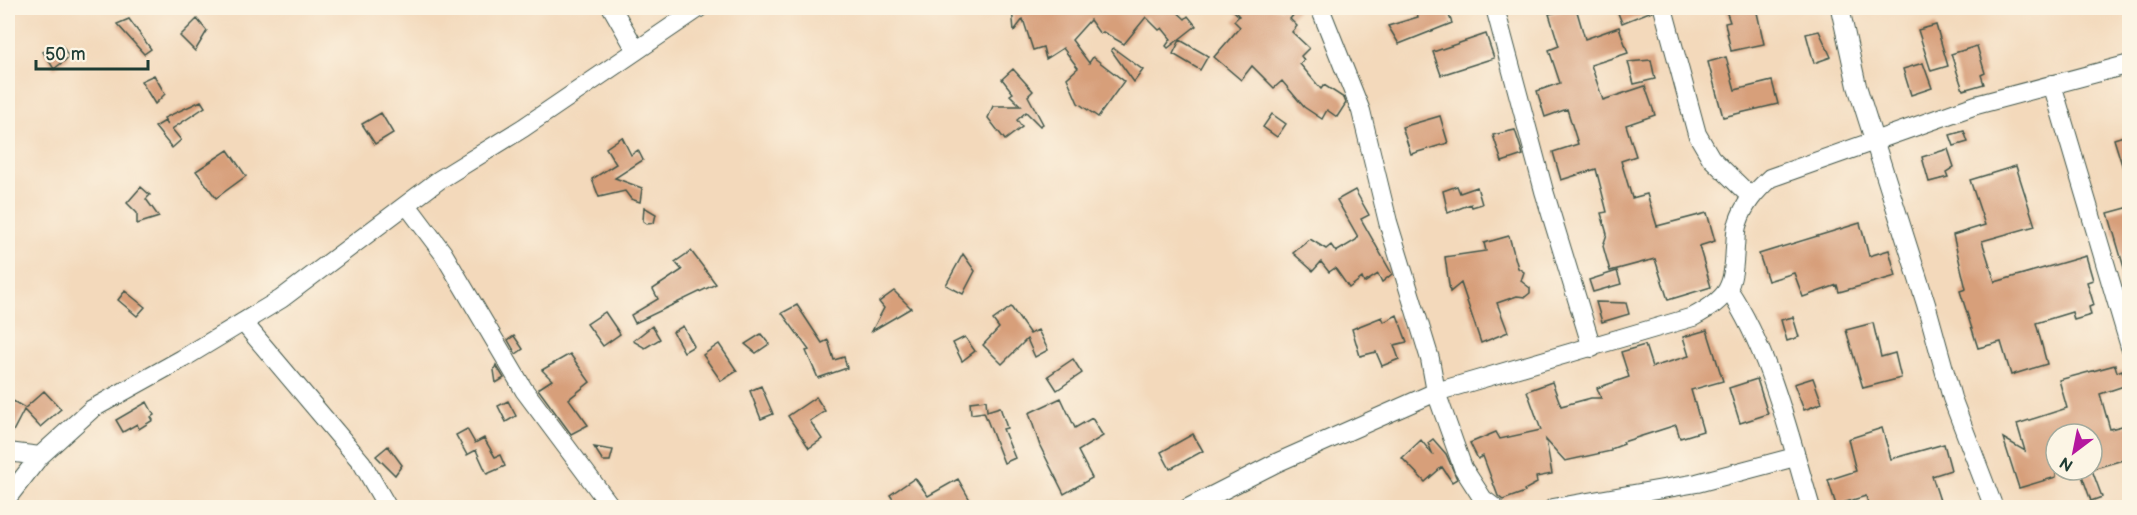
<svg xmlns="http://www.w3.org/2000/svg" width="2137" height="515" font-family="'Balsamiq Sans',sans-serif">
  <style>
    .building { fill: #d79f7a }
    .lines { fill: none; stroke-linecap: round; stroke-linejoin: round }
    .minor-casing { stroke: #3f5448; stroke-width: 20 }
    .minor { stroke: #fff; stroke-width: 18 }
  </style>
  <rect width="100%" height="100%" fill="#fcf5e5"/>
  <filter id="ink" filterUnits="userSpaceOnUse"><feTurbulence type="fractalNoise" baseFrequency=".0167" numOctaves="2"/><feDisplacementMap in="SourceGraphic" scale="12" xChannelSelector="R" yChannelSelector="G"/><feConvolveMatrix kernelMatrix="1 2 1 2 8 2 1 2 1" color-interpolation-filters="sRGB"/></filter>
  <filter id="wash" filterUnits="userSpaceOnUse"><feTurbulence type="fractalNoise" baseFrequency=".008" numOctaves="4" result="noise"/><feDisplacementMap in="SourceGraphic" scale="24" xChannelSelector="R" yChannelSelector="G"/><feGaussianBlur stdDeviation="1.35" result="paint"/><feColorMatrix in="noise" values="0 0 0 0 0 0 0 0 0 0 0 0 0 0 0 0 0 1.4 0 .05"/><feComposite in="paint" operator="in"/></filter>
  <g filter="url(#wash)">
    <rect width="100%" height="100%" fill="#f3d9bb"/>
    <g id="blocks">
      <path class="building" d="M1012 8H1173L1185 19 1188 16 1196 26 1168 48 1166 46 1171 39 1162 28 1159 30 1146 17 1124 44 1103 32 1100 34 1090 20 1072 40 1089 63 1093 57 1124 81 1098 117 1078 103 1067 78 1078 68 1063 48 1046 59 1043 47 1033 50 1023 19 1014 31Z
        M1231 8H1299L1290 19 1297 26 1292 32 1309 48 1301 56 1304 60 1300 64 1321 89 1324 85 1344 98 1346 103 1337 117 1327 110 1322 119 1304 107 1282 81 1274 88 1252 66 1241 80 1214 57 1240 27 1234 21 1239 16Z
        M1416 8H1446L1452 23 1399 44 1388 26 1418 17Z
        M1573 8H1576L1585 39 1619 27 1628 53 1591 65 1603 100 1645 86 1655 115 1626 125 1636 156 1621 161 1632 198 1647 194 1657 226 1707 213 1715 241 1699 246 1711 287 1668 300 1655 259 1610 271 1603 246 1607 234 1601 213 1607 212 1596 169 1561 180 1553 152 1578 144 1567 109 1545 117 1537 91 1560 83 1549 50 1559 46 1549 14Z
        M1616 8H1652V11L1622 23Z
        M1725 8H1756L1764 44 1731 51 1725 23 1730 22Z
        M129 19 151 49 144 54 117 24Z
        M197 19 207 31 195 51 180 36Z
        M1936 25 1948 66 1931 71 1918 30Z
        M1819 31 1831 57 1814 63 1806 34Z
        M1486 34 1494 58 1441 75 1433 52Z
        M1180 40 1208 56 1200 70 1173 54Z
        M62 46 69 57 54 69 43 52Z
        M1977 46 1985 73 1981 75 1984 84 1963 90 1951 54Z
        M1113 48 1143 70 1134 82 1111 50Z
        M1726 57 1735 90 1772 81 1778 104 1723 117 1708 62Z
        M1651 60 1655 79 1634 84 1628 62Z
        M1923 63 1932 88 1911 95 1903 69Z
        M1013 69 1033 91 1028 96 1043 124 1040 126 1026 112 1017 120 1022 127 1005 140 988 118 993 106H1021L1010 95 1013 93 1002 79Z
        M154 75 165 94 155 104 141 81Z
        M201 101 205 107 172 129 181 140 172 148 155 127 165 121 168 125 164 118Z
        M381 113 393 133 375 144 362 124Z
        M1272 114 1286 124 1277 137 1263 127Z
        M1440 116 1448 143 1411 154 1402 127Z
        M1515 130 1523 155 1502 162 1493 135Z
        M1964 131 1968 142 1954 146 1950 135Z
        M2130 134V181H2127L2114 139Z
        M622 137 631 155 638 150 643 160 615 178 642 188 640 202 631 199 625 191 599 197 592 179 616 164 606 148Z
        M1948 149 1954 167 1946 172 1948 177 1929 182 1922 157Z
        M228 150 246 176 216 198 196 171Z
        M2016 166 2035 226 1982 241 1995 282 2086 256 2093 280 2087 282 2094 305 2089 307 2091 315 2074 320 2072 312 2036 323 2047 364 2011 375 2001 342 1978 348 1960 291 1966 289 1953 235 1985 225 1970 180Z
        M1457 186 1460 193 1477 187 1482 204 1472 207 1471 204 1448 213 1443 191Z
        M141 187 150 195 146 199 159 217 137 224V213L127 203Z
        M1355 190 1369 215 1361 219 1392 274 1382 282 1378 274 1364 283 1362 278 1349 288 1335 268 1329 272 1321 262 1313 271 1293 253 1310 239 1326 249 1331 245 1336 252 1356 240 1358 237 1337 200Z
        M644 207 656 214 654 223 647 224 643 221Z
        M2130 207V278H2127L2108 213Z
        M1860 223 1869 256 1889 250 1896 276 1839 292 1837 285 1803 297 1794 273 1768 281 1759 254Z
        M1509 236 1518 268 1524 272 1521 281 1530 288V293L1525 297 1517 296 1497 303 1508 332 1481 343 1461 283 1450 292 1445 257 1486 251 1484 243Z
        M691 251 716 284 635 323 631 315 658 299 653 289 682 270 675 262Z
        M963 254 975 271 963 294 946 285Z
        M1617 271 1621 284 1593 292 1589 280Z
        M125 291 145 307 137 316 118 300Z
        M894 291 911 308 872 331 884 308 879 302Z
        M1596 302 1626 303 1629 314 1602 322Z
        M797 305 822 343 828 340 834 360 844 357 847 368 818 378 806 351 809 350 782 313Z
        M1011 307 1030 334 1038 330 1048 350 1035 357 1027 339 1002 364 983 345 999 328 993 320Z
        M605 312 620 334 603 346 587 324Z
        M1397 315 1407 342 1394 345 1399 359 1382 366 1376 352 1360 356 1352 329 1382 317 1384 322Z
        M1793 317 1799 337 1787 341 1781 320Z
        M1873 323 1881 357 1895 353 1901 378 1863 388 1846 330Z
        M652 326 660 339 645 348 633 341Z
        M683 326 694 346 684 352 673 332Z
        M1707 330 1723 381 1691 390 1703 431 1680 438 1676 425 1623 442 1624 444 1611 449V451L1565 461 1546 440 1552 474 1536 477 1537 483 1524 490 1525 492 1503 500 1498 496 1483 456 1478 459 1470 443 1496 432 1500 439 1541 430 1527 391 1552 382 1561 406 1591 398H1601L1597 388 1629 377 1621 352 1645 345 1652 367 1689 356 1683 337Z
        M761 334 769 344 756 353 745 344Z
        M514 336 523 349 516 354 508 340Z
        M965 337 975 351 962 361 953 343Z
        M719 344 737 371 721 381 703 355Z
        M570 354 590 382 569 399 588 425 571 434 538 389 552 380 542 370Z
        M1073 359 1082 373 1057 390 1048 376Z
        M496 365 504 378 496 383 494 370Z
        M2115 365 2117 372 2122 370 2127 385 2100 394 2110 429 2130 424V458L2092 469V434H2056V477L2019 488 2003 438 2025 451 2017 424 2067 408 2059 380Z
        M1813 378 1822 403 1804 410 1794 384Z
        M1757 379 1768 414 1740 423 1729 388Z
        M761 386 773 414 761 419 750 391Z
        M44 391 61 409 40 427 24 410 8 441V398L25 408Z
        M816 397 825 411 810 421 822 439 809 448 788 416Z
        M1061 398 1075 428 1092 418 1103 436 1078 451 1092 478 1064 494 1040 446 1029 413Z
        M986 400 987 411 1000 407 1007 428 1003 429 1015 458 1004 463 984 412 971 414 970 402Z
        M508 401 516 416 506 422 498 406Z
        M147 402 154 415 151 417 153 420 139 429 137 424 123 432 116 420Z
        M1882 428 1891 459 1944 444 1951 470 1932 476 1942 507H1869L1866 496 1836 505 1828 480 1856 471 1848 439Z
        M467 429 475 443 484 438 495 457 500 455 505 466 487 474 476 450 467 455 456 435Z
        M1193 434 1203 451 1170 469 1161 452Z
        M1433 439 1446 454 1457 479 1452 482 1442 467 1425 482 1402 458 1421 440 1433 455 1428 443Z
        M388 446 402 465 395 475 376 456Z
        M594 447 613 450 610 461H603Z
        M2080 470H2092L2102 497 2091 501Z
        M915 478 928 496 958 479 974 507H898L890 495Z"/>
    </g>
  </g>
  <g filter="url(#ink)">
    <use href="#blocks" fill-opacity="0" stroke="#3f5448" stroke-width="1.5"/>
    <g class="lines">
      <g class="minor-casing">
        <path id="minor" d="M612 8 636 50
          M1320 8 1361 111 1388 222 1430 359 1436 392 1463 468 1483 499 1495 508
          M1495 8 1544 191 1592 348
          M1663 8 1697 134 1711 158 1750 196
          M1840 8 1857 86 1926 304 1952 398 1994 508
          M2052 84 2130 347
          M407 205 443 253 524 390 612 508
          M1728 289C1771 353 1789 435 1811 508
          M243 322 362 463 388 508
          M8 452 40 456
          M8 497 40 456 92 409 182 359 281 299 439 180 523 128 699 8
          M1188 508 1276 463 1436 392 1693 317C1730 297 1733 288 1735 247 1736 239 1735 230 1738 223 1744 204 1755 192 1770 178L1976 105 2130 64
          M1553 508 1697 483 1795 457"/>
      </g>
      <use href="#minor" class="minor"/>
    </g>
  </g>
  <rect width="2137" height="515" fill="none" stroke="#fcf5e5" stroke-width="30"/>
  <g transform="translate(2074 452) rotate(212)"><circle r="28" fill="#fcf5e5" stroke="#a4ab9e" stroke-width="1.5"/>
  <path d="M0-4.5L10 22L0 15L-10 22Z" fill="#b5179e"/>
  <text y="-9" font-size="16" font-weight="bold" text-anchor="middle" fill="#1f3d34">N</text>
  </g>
  <path d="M36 60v9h112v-9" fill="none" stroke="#1f3d34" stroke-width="3"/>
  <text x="45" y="60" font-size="18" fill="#1f3d34" stroke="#fcf5e5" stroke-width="4.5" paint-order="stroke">50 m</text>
</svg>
